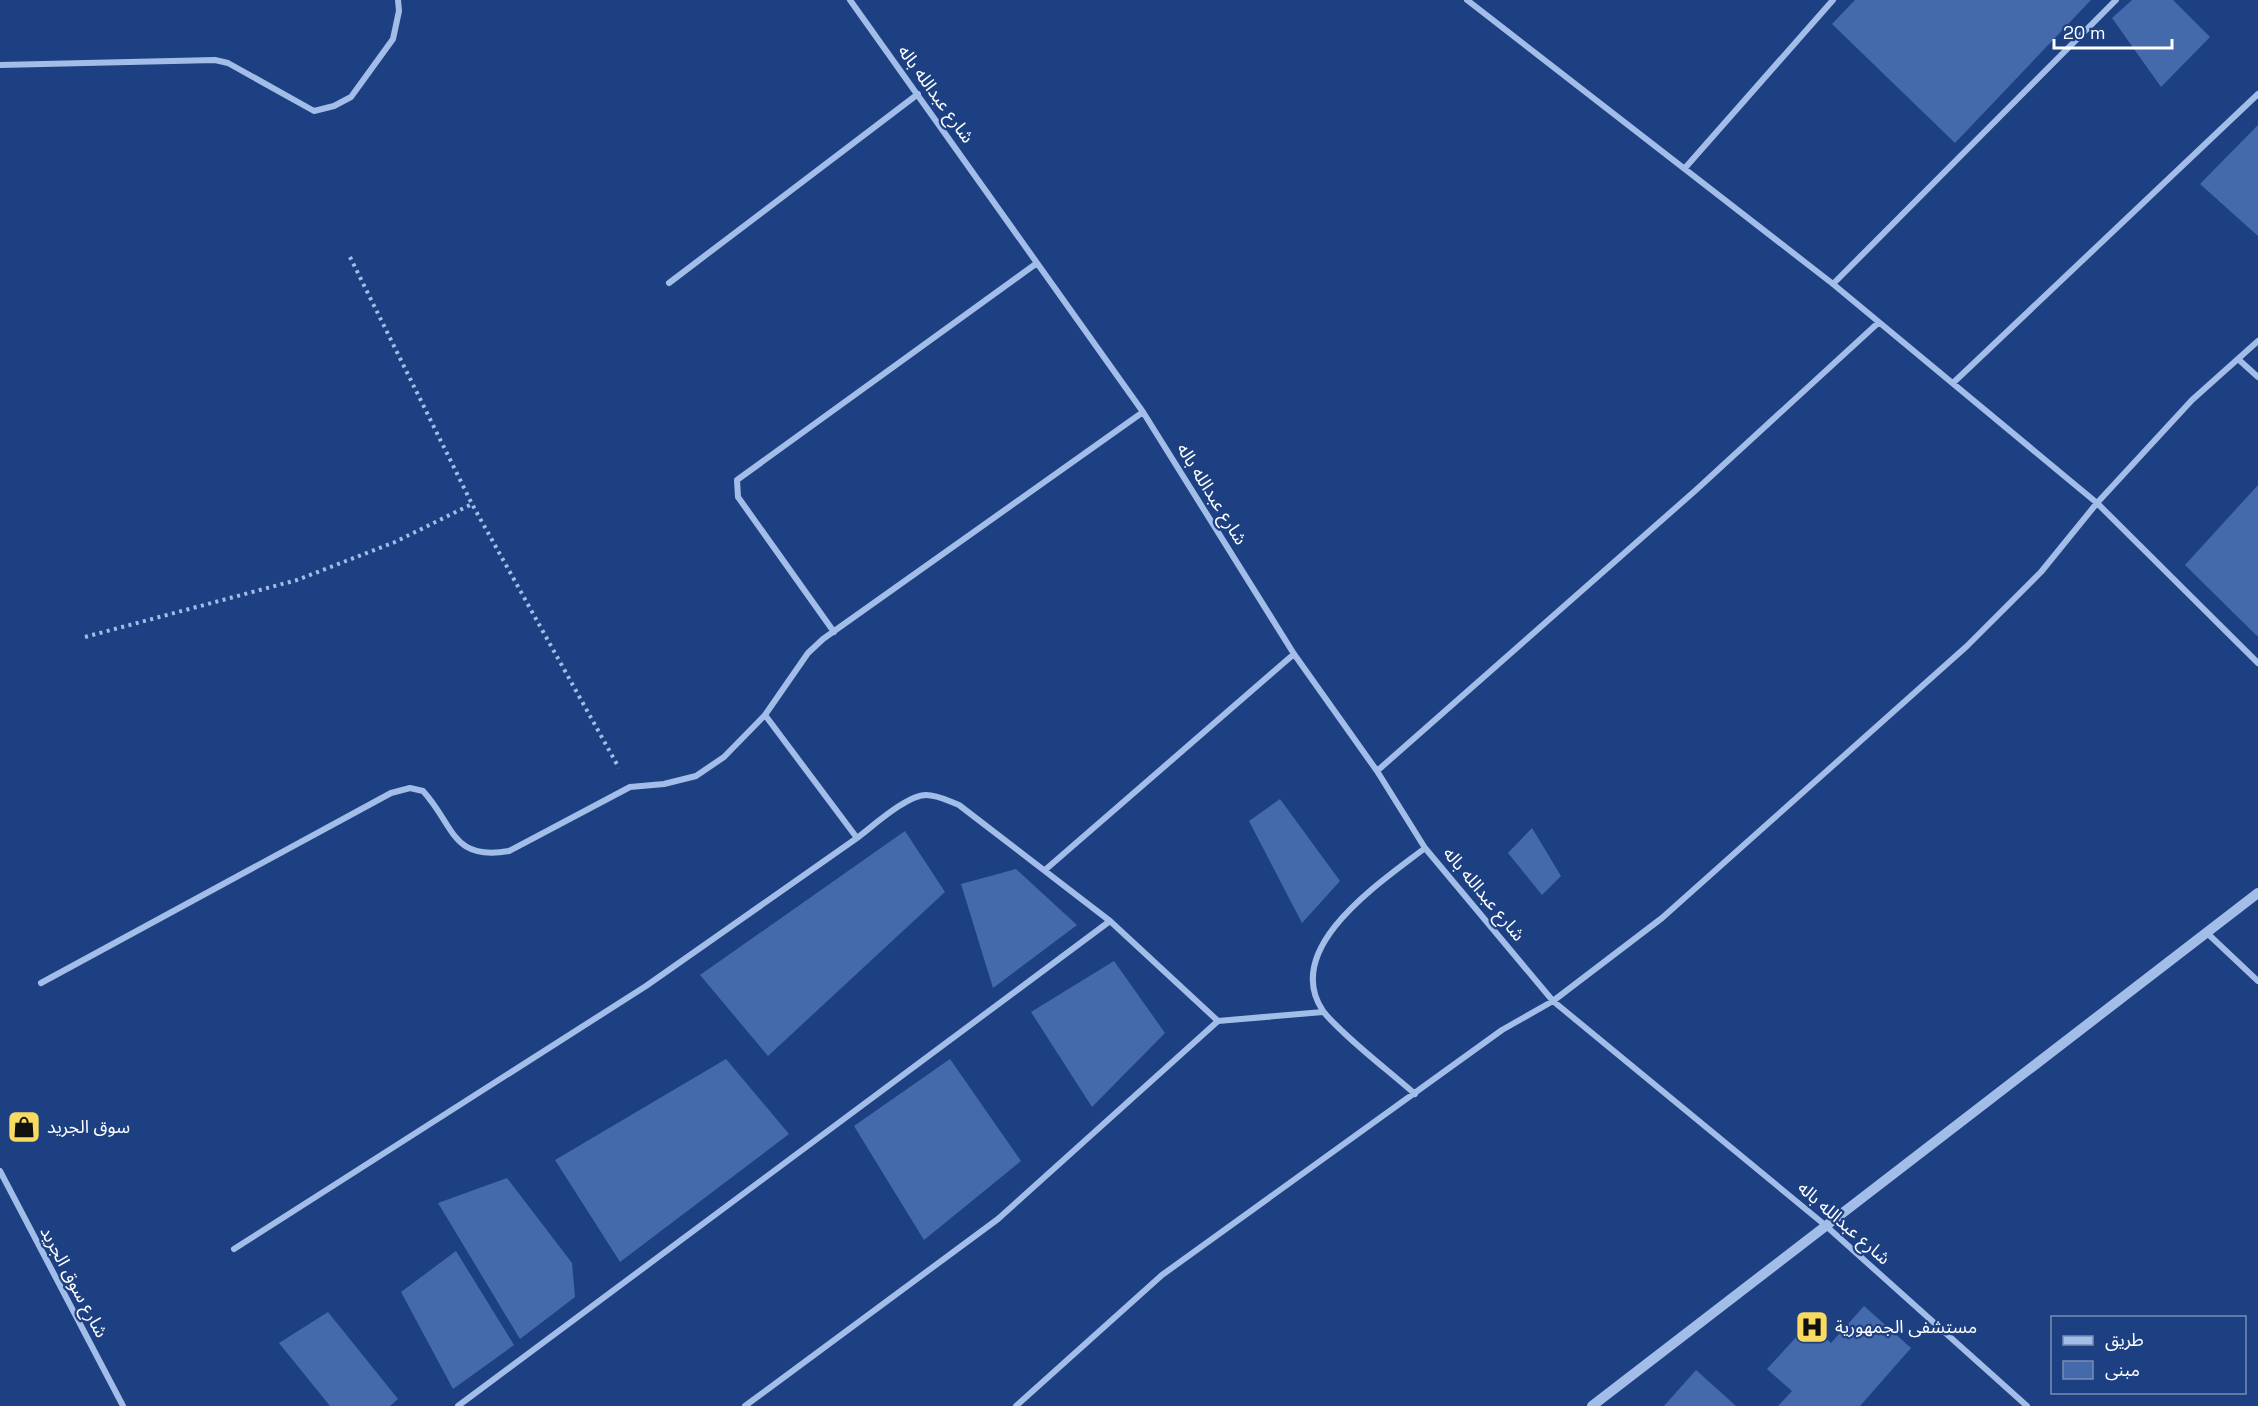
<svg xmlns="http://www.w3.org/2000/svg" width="2258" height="1406" font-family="'Space Grotesk','Noto Sans Arabic',sans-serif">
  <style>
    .building { fill: #456aab }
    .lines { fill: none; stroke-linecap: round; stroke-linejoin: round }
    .path { stroke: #a3bde9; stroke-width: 4; stroke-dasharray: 3 4.5; stroke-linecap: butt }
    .minor { stroke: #a3bde9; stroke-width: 6 }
    .tertiary { stroke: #a3bde9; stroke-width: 10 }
    .labels { text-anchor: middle; stroke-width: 4.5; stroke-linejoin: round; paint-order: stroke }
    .street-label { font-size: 18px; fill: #fff; stroke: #1d4082 }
    .poi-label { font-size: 18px; fill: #fff; stroke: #1d4082; text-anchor: start }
  </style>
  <rect width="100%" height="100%" fill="#1d4082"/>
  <path class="building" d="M1855 0H2091L1955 143 1832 24Z
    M2132 0H2173L2210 37 2161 87 2112 18Z
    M2258 125V236L2200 184Z
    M2258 485V635L2257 636 2185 565Z
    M1280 799 1340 881 1302 923 1249 821Z
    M1532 828 1561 876 1542 895 1508 853Z
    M905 831 945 892 768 1056 700 975Z
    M1016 869 1077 925 993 988 961 884Z
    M1114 961 1165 1033 1092 1107 1031 1012Z
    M726 1059 789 1134 620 1262 555 1160Z
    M950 1059 1021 1161 924 1240 854 1126Z
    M507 1178 572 1263 575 1297 520 1339 438 1203Z
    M456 1251 514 1345 453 1389 401 1292Z
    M1864 1306 1911 1348 1860 1406H1778L1792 1391 1767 1369 1809 1323 1831 1343Z
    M328 1312 398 1399 390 1406H330L279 1343Z
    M1696 1370 1736 1406H1664Z"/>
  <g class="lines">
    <path class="path" d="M350 257 472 504 619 768
      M85 637 297 580 395 542 472 504"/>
    <path class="minor" d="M850 0 1143 412 1294 654 1377 771 1425 848 1553 1001 1662 918 1967 646 2041 572 2097 503 2192 400 2258 341
      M1467 0 1833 284 2097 503 2258 663
      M0 65 215 60 228 63 314 111 334 106 351 97 393 39 399 11 398 0
      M1685 168 1833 0
      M669 283 918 94
      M1833 284 2116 0
      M2238 359 2258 377
      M1953 383 2258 94
      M834 632 738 497 737 480 1037 263
      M765 715 857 838C873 826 907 795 926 795 938 795 948 801 959 805L1110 921 1218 1021
      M1377 771 1696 490 1878 323
      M1045 870 1294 654
      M2207 933 2258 981
      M41 983 391 793 410 788 423 791C455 826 451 861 509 851L630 787 664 784 696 776 724 757 765 715 808 653 823 639 1143 412
      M1415 1094C1391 1073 1365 1053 1342 1031 1336 1025 1328 1018 1323 1011 1280 947 1384 880 1425 848
      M0 1171 123 1406
      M234 1249 646 986 857 838
      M458 1406 1110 921
      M745 1406 998 1219 1218 1021 1323 1012
      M1016 1406 1162 1275 1502 1030 1553 1001 1825 1225 2027 1406"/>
    <path class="tertiary" d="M1592 1406 2258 893"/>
  </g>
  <defs>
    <g id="shop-square" transform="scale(1.725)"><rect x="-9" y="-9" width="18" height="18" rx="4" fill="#f9da61" stroke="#1d4082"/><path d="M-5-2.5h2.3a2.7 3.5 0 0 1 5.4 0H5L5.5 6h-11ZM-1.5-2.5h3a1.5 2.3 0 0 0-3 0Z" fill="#111"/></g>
    <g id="hospital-square" transform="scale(1.725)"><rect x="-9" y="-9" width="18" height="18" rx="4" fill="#f9da61" stroke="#1d4082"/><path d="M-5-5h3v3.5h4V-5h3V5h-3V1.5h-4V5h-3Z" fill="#111"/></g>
  </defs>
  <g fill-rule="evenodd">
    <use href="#shop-square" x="24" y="1127"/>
    <use href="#hospital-square" x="1812" y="1327"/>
  </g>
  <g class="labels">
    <g class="street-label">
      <text transform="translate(936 94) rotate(54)" y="6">شارع عبدالله باله</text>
      <text transform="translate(1212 494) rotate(58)" y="6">شارع عبدالله باله</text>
      <text transform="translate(1484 894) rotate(50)" y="6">شارع عبدالله باله</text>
      <text transform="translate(1844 1223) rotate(41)" y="6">شارع عبدالله باله</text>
      <text transform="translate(74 1282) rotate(62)" y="6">شارع سوق الجريد</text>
    </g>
    <g class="poi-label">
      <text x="47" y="1133">سوق الجريد</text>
      <text x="1835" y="1333">مستشفى الجمهورية</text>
    </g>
  </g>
  <rect x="2051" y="1316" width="195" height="78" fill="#1d4082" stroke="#778cb4" stroke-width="1.5"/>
  <rect x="2063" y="1336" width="30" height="9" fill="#a3bde9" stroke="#778cb4" stroke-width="1.5"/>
  <text x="2105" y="1346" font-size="18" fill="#ffffff">طريق</text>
  <rect x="2063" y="1361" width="30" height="18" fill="#456aab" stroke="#778cb4" stroke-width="1.5"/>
  <text x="2105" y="1376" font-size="18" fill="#ffffff">مبنى</text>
  <path d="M2054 39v9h118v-9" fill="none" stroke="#ffffff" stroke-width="3"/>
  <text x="2063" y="39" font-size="18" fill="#ffffff" stroke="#1d4082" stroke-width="4.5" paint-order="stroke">20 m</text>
</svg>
